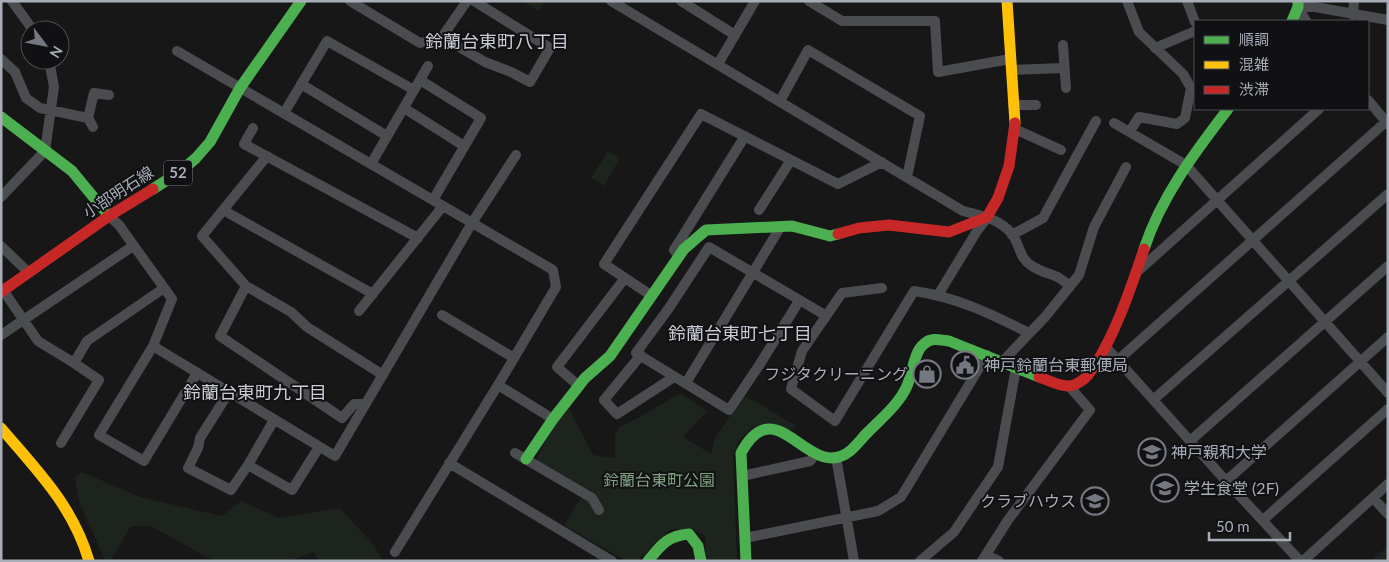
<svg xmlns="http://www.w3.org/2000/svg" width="1389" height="562" font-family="Lato,'Noto Sans JP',sans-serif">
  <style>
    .green { fill: #1d241e }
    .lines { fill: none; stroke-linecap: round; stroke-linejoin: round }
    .street { stroke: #4b4c50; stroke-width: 10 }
    .fast { stroke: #4caf50; stroke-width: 11 }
    .slow { stroke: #ffc107; stroke-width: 11 }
    .jam { stroke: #c62828; stroke-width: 11 }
    .labels { text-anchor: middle; stroke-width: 4; stroke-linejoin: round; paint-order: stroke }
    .shield { fill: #111113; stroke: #7b7e86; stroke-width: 1 }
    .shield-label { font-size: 15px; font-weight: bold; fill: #a8adb8 }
    .street-label { font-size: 16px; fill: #a8adb8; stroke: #111113 }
    .poi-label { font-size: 16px; fill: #a8adb8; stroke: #111113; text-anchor: start }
    .park-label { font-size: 16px; fill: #7fa381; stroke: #111113 }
    .neighbourhood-label { font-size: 18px; fill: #c9ccd4; stroke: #111113 }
  </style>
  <rect width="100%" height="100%" fill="#171717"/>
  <path class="green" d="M522 1H545L539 11Z
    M608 151 620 158 604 186 591 178Z
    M680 393 707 411 683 437 711 454 714 440 743 396 755 401 796 426 791 431 753 427 740 439 733 455 737 561H706L705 536 693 529H671L637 561H626L564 525 586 490 536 461 550 430 569 409 593 455 615 458V436L618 428 638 418Z
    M82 472 140 497 222 516 241 501 279 518 340 508 372 543 384 561H319L314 552 290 561H214L151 526H131L110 561H105L79 501 75 477Z
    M1388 546V561H1371Z"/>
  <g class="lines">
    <path class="street" d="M12 1 33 30
      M350 1 420 43 442 37 467 1
      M611 1 963 211C980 215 1000 219 1012 234 1021 246 1018 257 1032 266 1047 276 1057 272 1070 287
      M681 1 735 35
      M809 1 842 21H935L938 72 1010 59
      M1127 1 1139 32 1183 74 1191 88 1185 118 1177 124 1139 117 1130 131
      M1187 1 1195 22
      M1353 15 1354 1
      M1306 21 1298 7H1315L1388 20
      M442 37 485 62 511 72 530 82 550 48 474 1
      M1063 45 1066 88
      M1155 48 1195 31
      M177 51 553 270 556 287 498 385 395 552
      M1 59 15 72 26 98 40 108 88 118
      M718 64 755 1
      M1011 70 1064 68
      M420 80 481 118 433 200
      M301 84 387 136
      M1368 100 1388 124
      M780 101 808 50 920 116 907 177
      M1013 105H1036
      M404 108 464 146
      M284 113 327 41 414 90
      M1114 123 1186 165 1388 393
      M93 127 88 118 94 93 109 95
      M253 128 244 144 418 238
      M1015 129 1061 150
      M267 156 202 236 246 286 291 312 307 327 383 375
      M371 164 428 66
      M1 197 45 151 54 87 49 60
      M223 210 373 294
      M759 210 791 160
      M109 216 119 225 172 299 153 346 99 435 144 461 197 373
      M1012 235 1043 218 1096 121
      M1 246 28 272
      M679 256 674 250 745 136
      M1138 271 1319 109
      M246 286 220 336 342 418 354 404H365
      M882 288 842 293 802 351 791 389 835 421 914 291C957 297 991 314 1029 333
      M3 290 38 341 74 363 99 380 61 443
      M938 295 977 231 987 218
      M652 296 604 264 701 114 838 184 882 162
      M799 301 760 364 729 410 636 353 669 308 709 247 825 315
      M359 311 443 206
      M442 315 514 358
      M1 335 133 246
      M153 346 335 456 472 223 516 155
      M1105 346 1226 481 1300 561
      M641 355 604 400 617 414 674 377
      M1118 360 1388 120
      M1002 362 1045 317 1079 275 1094 227 1126 167
      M74 363 87 341 164 288
      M686 383 781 226
      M498 385 553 419
      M579 386 557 367 625 278
      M229 392 200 438 198 448 188 468 231 490 248 465 274 420
      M1153 400 1388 194
      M1190 441 1388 266
      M515 453 592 498 599 510
      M836 457 854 561
      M449 463 612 561
      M248 465 292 490 319 447
      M742 476 810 461 815 455
      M1226 481 1388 337
      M1373 498 1388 514
      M1263 520 1388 409
      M745 538 878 511 901 497 987 355
      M986 555 999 561
      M920 561 954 532 998 467 1016 368
      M982 561 1008 520 1090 410 1069 386
      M1303 561 1388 484"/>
    <path class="fast" d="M1292 21 1298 7V1
      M1 117 72 171 109 216
      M153 189 181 171 196 158 210 142 240 88 301 1
      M1144 249C1161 197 1195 152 1228 109
      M526 459 553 419 585 378 610 356 684 249 706 230 792 226 830 236 838 234
      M648 561C661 545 667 536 689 534L698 546 701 561
      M746 561 741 453C777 386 809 484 850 451 856 446 862 438 868 432 882 418 899 404 907 386 912 375 914 351 924 344 931 337 940 340 949 341L1039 377"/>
    <path class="slow" d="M1007 1 1015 123
      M1 428C37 470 73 506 89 561"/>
    <path class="jam" d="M838 234 859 228 889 225 949 232 987 217 998 198 1009 166 1015 123
      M1 292 109 216 153 189
      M1039 377C1048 380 1059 386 1068 386 1075 386 1084 380 1088 375 1113 342 1131 288 1144 249"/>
  </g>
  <defs>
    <g id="civic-ring" transform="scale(1.4375)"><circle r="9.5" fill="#111113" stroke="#757880" stroke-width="1.5"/><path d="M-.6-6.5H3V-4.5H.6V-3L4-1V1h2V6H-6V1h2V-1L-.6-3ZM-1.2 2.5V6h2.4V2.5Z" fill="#757880"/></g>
    <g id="shop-ring" transform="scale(1.4375)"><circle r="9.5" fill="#111113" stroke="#757880" stroke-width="1.5"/><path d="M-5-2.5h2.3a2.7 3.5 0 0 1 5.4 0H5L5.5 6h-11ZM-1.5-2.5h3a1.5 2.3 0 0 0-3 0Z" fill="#757880"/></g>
    <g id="university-ring" transform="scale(1.4375)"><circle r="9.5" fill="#111113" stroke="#757880" stroke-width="1.5"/><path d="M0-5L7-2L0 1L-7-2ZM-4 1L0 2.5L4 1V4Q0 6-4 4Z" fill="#757880"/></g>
  </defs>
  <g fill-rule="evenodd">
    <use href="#civic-ring" x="965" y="365"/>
    <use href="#shop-ring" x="927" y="374"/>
    <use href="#university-ring" x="1152" y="452"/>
    <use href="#university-ring" x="1165" y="488"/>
    <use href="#university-ring" x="1095" y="501"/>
  </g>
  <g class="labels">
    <rect class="shield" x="164" y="160.5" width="28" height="25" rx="4"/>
    <g class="shield-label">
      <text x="178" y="178">52</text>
    </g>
    <g class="street-label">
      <text transform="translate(118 192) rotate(-33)" y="6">小部明石線</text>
    </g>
    <g class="poi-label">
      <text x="984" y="371">神戸鈴蘭台東郵便局</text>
      <text x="908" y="380" text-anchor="end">フジタクリーニング</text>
      <text x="1171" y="458">神戸親和大学</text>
      <text x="1184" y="494">学生食堂 (2F)</text>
      <text x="1076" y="507" text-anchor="end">クラブハウス</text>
    </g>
    <g class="park-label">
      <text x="659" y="486">鈴蘭台東町公園</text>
    </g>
    <g class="neighbourhood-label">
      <text x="497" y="48">鈴蘭台東町八丁目</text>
      <text x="740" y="340">鈴蘭台東町七丁目</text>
      <text x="255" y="399">鈴蘭台東町九丁目</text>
    </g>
  </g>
  <rect width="1389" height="562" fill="none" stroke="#a8adb8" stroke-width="5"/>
  <rect x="1194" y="20" width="175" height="90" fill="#111113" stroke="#4d4f55"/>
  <rect x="1204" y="36" width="25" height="8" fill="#4caf50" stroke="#4d4f55"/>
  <text x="1239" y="45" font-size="15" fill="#a8adb8">順調</text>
  <rect x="1204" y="61" width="25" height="8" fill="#ffc107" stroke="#4d4f55"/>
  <text x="1239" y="70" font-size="15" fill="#a8adb8">混雑</text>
  <rect x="1204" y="86" width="25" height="8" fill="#c62828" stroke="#4d4f55"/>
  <text x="1239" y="95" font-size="15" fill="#a8adb8">渋滞</text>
  <g transform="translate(45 45) rotate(122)"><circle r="24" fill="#111113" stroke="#4d4f55"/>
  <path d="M0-4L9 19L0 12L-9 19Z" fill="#757880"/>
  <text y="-8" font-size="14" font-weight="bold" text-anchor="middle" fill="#a8adb8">N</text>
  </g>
  <path d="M1209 532v8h81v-8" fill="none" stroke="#a8adb8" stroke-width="2.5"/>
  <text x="1216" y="532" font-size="15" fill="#a8adb8" stroke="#111113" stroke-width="4" paint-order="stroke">50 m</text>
</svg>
